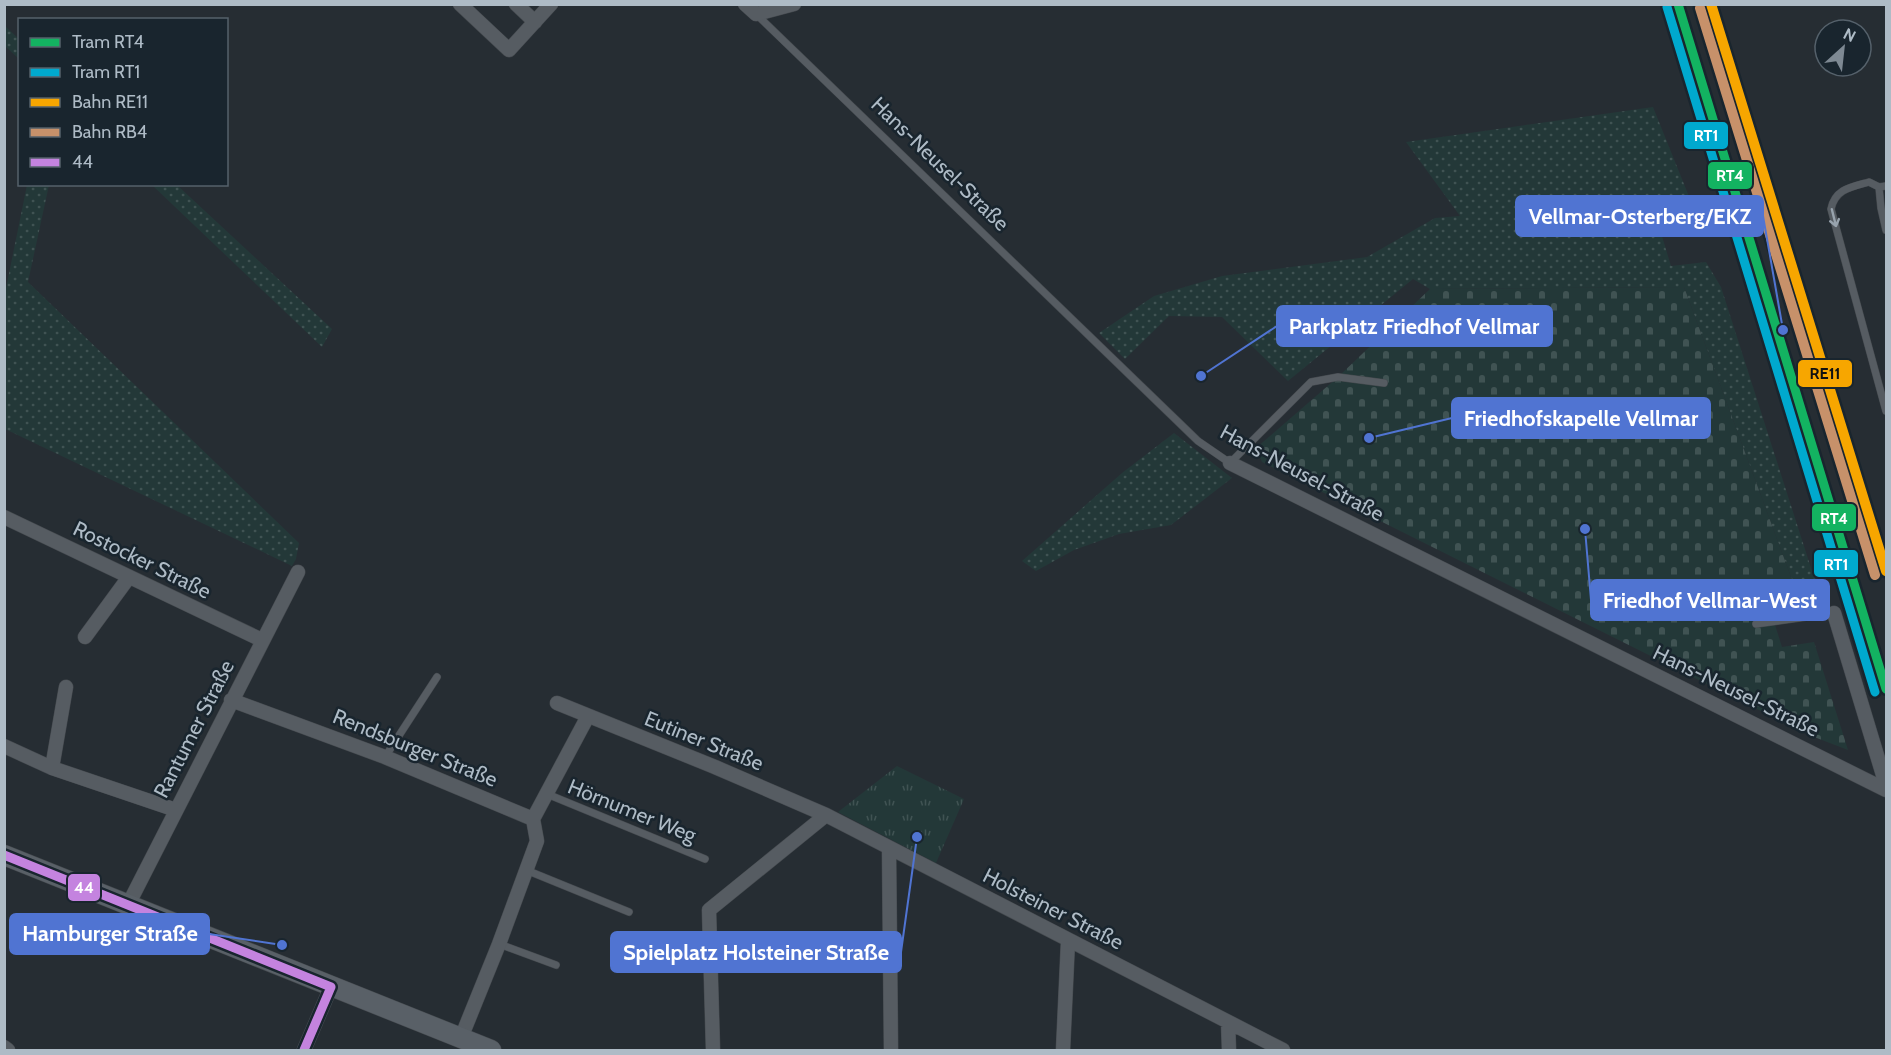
<svg xmlns="http://www.w3.org/2000/svg" width="1891" height="1055" font-family="Cabin,sans-serif">
  <style>
    .grass { fill: url(#grass-dots) }
    .cemetery { fill: url(#cemetery-stones) }
    .park { fill: url(#park-tufts) }
    .lines { fill: none; stroke-linecap: round; stroke-linejoin: round }
    .lane-casing { stroke: #44494e; stroke-width: 8 }
    .street-casing { stroke: #44494e; stroke-width: 15 }
    .secondary-casing { stroke: #44494e; stroke-width: 21 }
    .lane { stroke: #565c62; stroke-width: 7 }
    .street { stroke: #565c62; stroke-width: 14 }
    .secondary { stroke: #596067; stroke-width: 20 }
    .bus-1-casing { stroke: #19252e; stroke-width: 14 }
    .bus-1 { stroke: #c483df; stroke-width: 9 }
    .rail-1-casing { stroke: #19252e; stroke-width: 15 }
    .rail-2-casing { stroke: #19252e; stroke-width: 15 }
    .rail-1 { stroke: #f7a600; stroke-width: 10 }
    .rail-2 { stroke: #c7916a; stroke-width: 10 }
    .tram-1-casing { stroke: #19252e; stroke-width: 14 }
    .tram-2-casing { stroke: #19252e; stroke-width: 14 }
    .tram-1 { stroke: #13b361; stroke-width: 9 }
    .tram-2 { stroke: #00a9ce; stroke-width: 9 }
    .oneway { stroke: #98a3ad }
    .labels { text-anchor: middle; stroke-width: 5; stroke-linejoin: round; paint-order: stroke }
    .street-label { font-size: 21px; fill: #aebbc6; stroke: #19252e }
    .leader { fill: none; stroke: #5074d2; stroke-width: 2 }
    .callout-dot { fill: #5074d2; stroke: #19252e; stroke-width: 2 }
    .callout { fill: #5074d2; stroke: #5074d2; stroke-width: 2 }
    .callout-label { font-size: 22px; text-anchor: middle; font-weight: bold; fill: #fff }
    .line-badge { stroke: #19252e; stroke-width: 2 }
    .badge-label { font-size: 16px; text-anchor: middle; font-weight: bold; fill: #fff }
    .pale-badge-label { font-size: 16px; text-anchor: middle; font-weight: bold; fill: #111 }
  </style>
  <defs>
    <pattern id="grass-dots" width="8" height="8" patternUnits="userSpaceOnUse" patternTransform="scale(1.5)"><rect width="8" height="8" fill="#233838"/><path d="M2 2h.1M6 6h.1" fill="none" stroke="#405353" stroke-width="1.8" stroke-linecap="round"/></pattern>
    <pattern id="cemetery-stones" width="16" height="16" patternUnits="userSpaceOnUse" patternTransform="scale(1.5)"><rect width="16" height="16" fill="#233838"/><path d="M2 7V4a2 2 0 0 1 4 0v3zM10 15v-3a2 2 0 0 1 4 0v3z" fill="#405353"/></pattern>
    <pattern id="park-tufts" width="24" height="20" patternUnits="userSpaceOnUse" patternTransform="scale(1.5)"><rect width="24" height="20" fill="#233838"/><path d="M3 7l-1-3M5 7V3M7 7l1-3M15 17l-1-3M17 17v-4M19 17l1-3" fill="none" stroke="#405353"/></pattern>
  </defs>
  <rect width="100%" height="100%" fill="#262d33"/>
  <path class="grass" d="M5 26 19 39V59L5 46Z
    M1653 107 1690 199 1652 203 1671 266 1706 262 1721 287 1819 593 1798 596 1684 287 1430 289 1413 279 1288 381 1222 317 1169 316 1125 359 1099 333 1154 296 1222 276 1367 257 1435 218 1460 216 1406 142Z
    M27 185H49L28 282 299 543 296 559 292 566 5 429V293Z
    M152 185H177L332 329 322 347Z
    M1174 433 1232 478 1171 525 1119 534 1074 550 1036 571 1022 561 1122 473Z"/>
  <path class="cemetery" d="M1684 287 1798 596 1770 609 1782 647 1814 642 1848 750 1809 735 1262 462 1256 448 1338 377 1430 289Z"/>
  <path class="park" d="M897 766 964 799 936 863 838 812Z"/>
  <g class="lines">
    <g class="lane-casing">
      <path id="lane" d="M756 14 1198 441 1230 463 1311 382 1338 377 1384 383
        M1886 186 1879 187 1869 182C1851 187 1835 189 1831 209L1886 411
        M1879 187 1881 208 1886 230
        M1756 624 1834 613
        M385 757 437 677
        M547 794 705 859
        M526 870 629 912
        M499 944 556 965"/>
    </g>
    <g class="street-casing">
      <path id="street" d="M460 4 509 50 551 4
        M516 4 535 22
        M745 4 756 14 794 4
        M1230 463 1886 790
        M4 517 262 640
        M1834 613 1886 785
        M85 637 129 577
        M231 700 385 757 533 819 537 841 499 944 461 1038
        M557 703 715 767 826 815 1283 1050
        M4 746 52 768 176 810
        M52 768 66 687
        M533 819 588 716
        M889 849 891 1050
        M128 905 298 572
        M1228 1022 1229 1050
        M4 1047 8 1050
        M304 1050 331 987
        M713 1050 709 910 826 815
        M1063 1050 1068 941"/>
    </g>
    <g class="secondary-casing">
      <path id="secondary" d="M4 855 491 1050"/>
    </g>
    <use href="#lane" class="lane"/>
    <use href="#street" class="street"/>
    <use href="#secondary" class="secondary"/>
    <g class="bus-1-casing">
      <path id="bus-1" d="M4 855 331 987
        M304 1050 331 987"/>
    </g>
    <use href="#bus-1" class="bus-1"/>
    <g class="rail-1-casing">
      <path id="rail-1" d="M1711 4 1886 571"/>
    </g>
    <g class="rail-2-casing">
      <path id="rail-2" d="M1700 8 1875 575"/>
    </g>
    <use href="#rail-1" class="rail-1"/>
    <use href="#rail-2" class="rail-2"/>
    <g class="tram-1-casing">
      <path id="tram-1" d="M1678 4 1886 689"/>
    </g>
    <g class="tram-2-casing">
      <path id="tram-2" d="M1667 7 1875 692"/>
    </g>
    <use href="#tram-1" class="tram-1"/>
    <use href="#tram-2" class="tram-2"/>
  </g>
  <defs><path id="oneway-shaft" d="M-6 0H5M1.5-3L5.5 0L1.5 3" fill="none" stroke-width="1.6" stroke-linecap="round" stroke-linejoin="round" transform="scale(1.5)"/></defs>
  <use class="oneway" href="#oneway-shaft" transform="translate(1834 218) rotate(76)"/>
  <g class="labels">
    <g class="street-label">
      <text transform="translate(940 164) rotate(44)" y="7">Hans-Neusel-Straße</text>
      <text transform="translate(1302 473) rotate(28)" y="7">Hans-Neusel-Straße</text>
      <text transform="translate(142 560) rotate(26)" y="7">Rostocker Straße</text>
      <text transform="translate(1736 691) rotate(26)" y="7">Hans-Neusel-Straße</text>
      <text transform="translate(194 729) rotate(-63)" y="7">Rantumer Straße</text>
      <text transform="translate(704 741) rotate(22)" y="7">Eutiner Straße</text>
      <text transform="translate(415 748) rotate(22)" y="7">Rendsburger Straße</text>
      <text transform="translate(632 811) rotate(22)" y="7">Hörnumer Weg</text>
      <text transform="translate(1053 909) rotate(27)" y="7">Holsteiner Straße</text>
    </g>
  </g>
  <path class="leader" d="M1783 330L1763 216M1201 376L1277 326M1369 438L1452 418M1585 529L1591 600M282 945L209 934M917 837L901 952"/>
  <g class="callout-dot">
    <circle cx="1783" cy="330" r="6"/>
    <circle cx="1201" cy="376" r="6"/>
    <circle cx="1369" cy="438" r="6"/>
    <circle cx="1585" cy="529" r="6"/>
    <circle cx="282" cy="945" r="6"/>
    <circle cx="917" cy="837" r="6"/>
  </g>
  <g class="callout">
    <rect x="1516" y="196" width="247" height="40" rx="6"/>
    <rect x="1277" y="306" width="275" height="40" rx="6"/>
    <rect x="1452" y="398" width="258" height="40" rx="6"/>
    <rect x="1591" y="580" width="238" height="40" rx="6"/>
    <rect x="10" y="914" width="199" height="40" rx="6"/>
    <rect x="611" y="932" width="290" height="40" rx="6"/>
  </g>
  <g class="callout-label">
    <text x="1640" y="224">Vellmar-Osterberg/EKZ</text>
    <text x="1414" y="334">Parkplatz Friedhof Vellmar</text>
    <text x="1581" y="426">Friedhofskapelle Vellmar</text>
    <text x="1710" y="608">Friedhof Vellmar-West</text>
    <text x="110" y="941">Hamburger Straße</text>
    <text x="756" y="960">Spielplatz Holsteiner Straße</text>
  </g>
  <g class="line-badge">
    <rect x="1683" y="121" width="46" height="29" rx="6" fill="#00a9ce"/>
    <rect x="1707" y="161" width="46" height="29" rx="6" fill="#13b361"/>
    <rect x="1797" y="359" width="56" height="29" rx="6" fill="#f7a600"/>
    <rect x="1811" y="503" width="46" height="29" rx="6" fill="#13b361"/>
    <rect x="1813" y="549" width="46" height="29" rx="6" fill="#00a9ce"/>
    <rect x="67" y="873" width="34" height="29" rx="6" fill="#c483df"/>
  </g>
  <g class="badge-label">
    <text x="1706" y="141">RT1</text>
    <text x="1730" y="181">RT4</text>
    <text x="1834" y="524">RT4</text>
    <text x="1836" y="570">RT1</text>
    <text x="84" y="893">44</text>
  </g>
  <g class="pale-badge-label">
    <text x="1825" y="379">RE11</text>
  </g>
  <rect width="1891" height="1055" fill="none" stroke="#aebbc6" stroke-width="12"/>
  <rect x="18" y="18" width="210" height="168" fill="#19252e" stroke="#55616b" stroke-width="1.5"/>
  <rect x="30" y="38" width="30" height="9" fill="#13b361" stroke="#55616b" stroke-width="1.5"/>
  <text x="72" y="48" font-size="18" fill="#aebbc6">Tram RT4</text>
  <rect x="30" y="68" width="30" height="9" fill="#00a9ce" stroke="#55616b" stroke-width="1.5"/>
  <text x="72" y="78" font-size="18" fill="#aebbc6">Tram RT1</text>
  <rect x="30" y="98" width="30" height="9" fill="#f7a600" stroke="#55616b" stroke-width="1.5"/>
  <text x="72" y="108" font-size="18" fill="#aebbc6">Bahn RE11</text>
  <rect x="30" y="128" width="30" height="9" fill="#c7916a" stroke="#55616b" stroke-width="1.5"/>
  <text x="72" y="138" font-size="18" fill="#aebbc6">Bahn RB4</text>
  <rect x="30" y="158" width="30" height="9" fill="#c483df" stroke="#55616b" stroke-width="1.5"/>
  <text x="72" y="168" font-size="18" fill="#aebbc6">44</text>
  <g transform="translate(1843 48) rotate(27)"><circle r="28" fill="#19252e" stroke="#55616b" stroke-width="1.5"/>
  <path d="M0-4.5L10 22L0 15L-10 22Z" fill="#7e8993"/>
  <text y="-9" font-size="16" font-weight="bold" text-anchor="middle" fill="#aebbc6">N</text>
  </g>
</svg>
